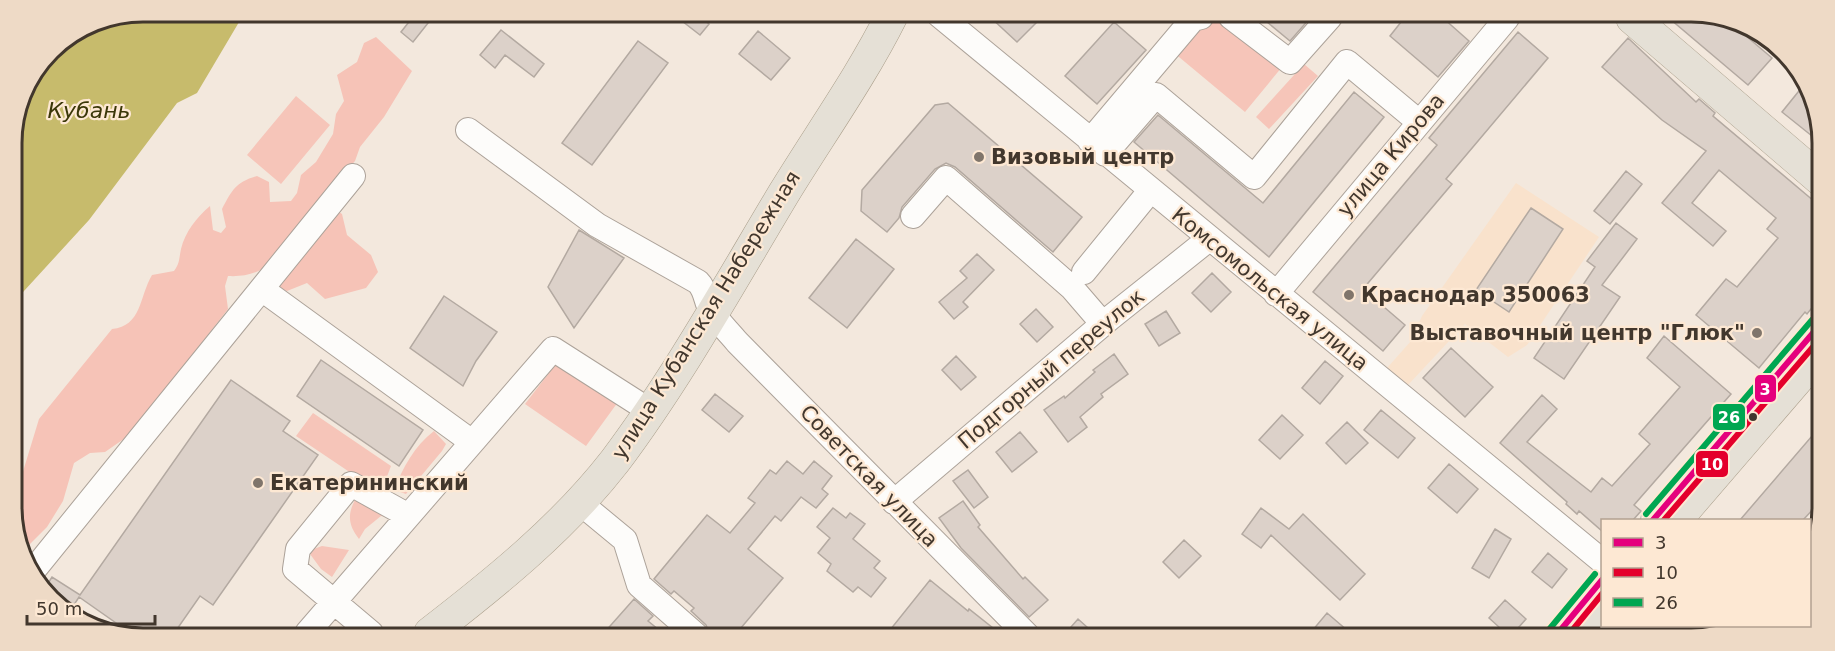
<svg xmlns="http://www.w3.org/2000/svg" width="1835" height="651" font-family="'DejaVu Sans',sans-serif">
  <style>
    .built { fill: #f9e2cc }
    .green { fill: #f6c5b9 }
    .forest { fill: #f6c3b7 }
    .water { fill: #c7bb6c }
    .building { fill: #dcd1c9; stroke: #b3a9a1; stroke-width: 1.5 }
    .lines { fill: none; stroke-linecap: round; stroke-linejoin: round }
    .minor-casing { stroke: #aca299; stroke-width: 26 }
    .major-casing { stroke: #aa9e8a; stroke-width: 33 }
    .minor { stroke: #fdfcfa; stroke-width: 24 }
    .major { stroke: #e5e0d6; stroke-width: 32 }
    .bus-1-casing { stroke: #fde8d3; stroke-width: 10 }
    .bus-2-casing { stroke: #fde8d3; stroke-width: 10 }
    .bus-3-casing { stroke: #fde8d3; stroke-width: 10 }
    .bus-1 { stroke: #e5007d; stroke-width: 6 }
    .bus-2 { stroke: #e4002b; stroke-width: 6 }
    .bus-3 { stroke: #00a651; stroke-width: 6 }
    .poi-dot { fill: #80756b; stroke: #fde8d3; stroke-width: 2 }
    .bus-dot { fill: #42372d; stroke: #fde8d3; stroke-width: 2 }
    .labels { text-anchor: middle; stroke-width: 4.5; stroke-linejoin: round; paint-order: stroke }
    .street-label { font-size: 21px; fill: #42372d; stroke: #fde8d3 }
    .poi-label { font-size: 21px; font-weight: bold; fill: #42372d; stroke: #fde8d3; text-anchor: start }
    .water-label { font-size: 22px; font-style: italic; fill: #3b3708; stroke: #fde8d3 }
    .rim { fill: none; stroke: #42372d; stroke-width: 3 }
    .line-badge { stroke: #fde8d3; stroke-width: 2 }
    .badge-label { font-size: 16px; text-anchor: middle; font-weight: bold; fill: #fff }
  </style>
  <rect width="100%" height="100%" fill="#f3e8dd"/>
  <path class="built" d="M1516 183 1599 237 1527 345 1508 357 1465 324 1408 385 1387 368 1411 341 1422 316Z"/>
  <path class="green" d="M1221 17 1282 67 1245 112 1173 52 1196 25Z
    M1304 64 1318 76 1269 129 1256 117Z
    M296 96 330 125 281 184 247 155Z
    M559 360 618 402 586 446 525 404Z
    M313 413 391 466 383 487 351 473 296 436Z
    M434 431 446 444 442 451 406 494 394 490C403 468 414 446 434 431Z
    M356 498 387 517 381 516 365 529 359 539C348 525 347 514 356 498Z
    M322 546 349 550 332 577 321 569 310 554 311 550Z"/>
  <path class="forest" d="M376 37 412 71 384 117 360 147 355 161 339 179 325 202 342 214 347 235 371 255 378 272 366 288 325 299 307 283 287 291 279 288 295 242C281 245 282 249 273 259 263 273 245 277 228 276L225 286 228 309 131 434 105 452 90 453 74 463 63 501 47 527 23 551 14 533V490L21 478 39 419 112 329C142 326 139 297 152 275L174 271C180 263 179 258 181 249 185 232 197 217 210 206L213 230 221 233 226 227 222 209C232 190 236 182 257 176L269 182 270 202 291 201 297 193 301 175 316 162 333 134 336 114 344 101 337 75 357 62 364 43Z"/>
  <path class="water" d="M144 12H245L197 93 177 103 89 220 13 303 12 135 25 86 57 45 94 22Z"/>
  <path class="building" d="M416 13H436L413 42 401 32Z
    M673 14H697L709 24 700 35Z
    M989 16H1043L1017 42Z
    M1261 17H1311L1290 41Z
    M1405 17 1443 18 1469 41 1438 77 1390 36Z
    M1670 19H1726L1772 58 1748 85Z
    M1114 22 1146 50 1097 104 1065 76Z
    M501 30 544 64 534 77 505 55 495 68 480 55Z
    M758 31 790 58 771 80 739 54Z
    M1518 32 1548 58 1446 179 1452 184 1363 289 1405 325 1383 351 1313 292 1437 145 1429 138Z
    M1628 38 1696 102 1699 99 1715 113 1713 116 1821 207 1819 299 1807 314 1805 312 1759 368 1696 315 1726 279 1737 287 1778 238 1767 229 1776 218 1719 170 1692 203 1726 231 1713 246 1662 203 1706 151 1662 120 1602 67Z
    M638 41 668 63 592 165 562 143Z
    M1803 86 1822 126V144L1782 112Z
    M1354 92 1384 117 1269 257 1134 142 1158 115 1263 203Z
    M948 103 1082 217 1053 252 955 167 946 163 935 169 902 207 899 218 887 232 861 211 862 190 935 105Z
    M1626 171 1642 184 1610 224 1594 211Z
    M1531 208 1563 229 1509 312 1476 290Z
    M1616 223 1637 239 1602 285 1620 297 1564 379 1534 358 1595 267 1587 261Z
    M579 230 624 258 574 328 548 287Z
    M856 239 894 269 847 328 809 298Z
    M977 254 994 270 963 302 968 307 954 319 939 302 967 278 960 271Z
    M1212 273 1231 292 1211 312 1192 293Z
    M444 296 497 332 476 361 463 386 410 348Z
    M1036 309 1053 327 1037 342 1020 324Z
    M1166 311 1180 333 1159 346 1145 324Z
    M1664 336 1731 394 1634 505 1641 511 1633 520H1602V531L1579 511 1577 514 1566 504 1567 502 1500 443 1542 395 1557 409 1527 442 1591 492 1602 478 1612 486 1650 444 1639 434 1680 387 1647 358Z
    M1451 348 1493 387 1465 417 1423 378Z
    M1114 354 1128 374 1101 394 1103 397 1080 417 1087 427 1068 442 1044 410 1064 396 1065 398 1095 372 1093 370Z
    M956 356 976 377 961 390 942 370Z
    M321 360 423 430 399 466 297 396Z
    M1325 361 1343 376 1320 404 1302 388Z
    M231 380 290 421 283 431 318 455 213 605 200 596 175 632H129L79 597 70 611 44 594 43 591 52 577 80 595Z
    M715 394 743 416 729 432 702 410Z
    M1381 410 1415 438 1398 458 1364 430Z
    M1282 415 1303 435 1280 459 1259 440Z
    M1347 422 1368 443 1346 464 1326 443Z
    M1818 429 1817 505 1803 520H1740Z
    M1020 432 1037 452 1012 472 996 452Z
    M787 461 803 474 814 461 832 476 822 489 828 494 816 508 801 497 781 521 775 516 748 549 783 578 735 635H710L706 625 691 611 694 608 674 591 671 594 654 579 707 515 730 533 755 503 748 498 770 470 776 474Z
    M1449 464 1478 489 1457 513 1428 488Z
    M968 470 988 497 974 508 953 481Z
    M963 501 980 525 978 527 1023 579 1025 577 1048 600 1029 617 961 548 939 518Z
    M833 508 846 518 850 513 865 524 853 539 880 561 874 568 886 578 871 597 858 587 853 592 827 571 831 564 818 553 830 538 817 527Z
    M1261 508 1289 529 1303 514 1365 574 1340 600 1271 535 1261 548 1242 534Z
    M1495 529 1511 539 1489 578 1472 568Z
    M1184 540 1201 556 1179 578 1163 562Z
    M1548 553 1567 569 1552 588 1532 572Z
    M930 580 968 611 969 609 1003 636 886 635Z
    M634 599 653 616 648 621 664 634H603Z
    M1505 600 1526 619 1510 637 1489 618Z
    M1327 613 1355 637H1307Z
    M1078 619 1097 636H1063Z
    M1611 626H1644L1660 639 1601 638Z"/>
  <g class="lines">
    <g class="minor-casing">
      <path id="minor" d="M939 15 1602 561
        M1231 17 1290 62 1330 17
        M468 130 597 225 698 282C707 291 705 302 712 312 719 323 729 332 737 342L1028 636
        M1090 141 1193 19 1201 17
        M1105 154 1156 95 1254 177 1347 62 1419 122
        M913 216 946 178 1072 288 1103 324
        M1084 272 1150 191
        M263 290 472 442
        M1276 294 1507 18
        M579 502 625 540 639 585 696 635
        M894 502 1110 318 1209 239
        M1653 520 1819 326
        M33 571 353 176
        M1679 626 1694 639
        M307 633 553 349 650 411
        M371 633 295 569 298 549 351 484 407 515
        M1554 638 1602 580"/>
    </g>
    <g class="major-casing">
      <path id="major" d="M1632 18 1821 180
        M1676 520 1819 354
        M430 633C496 582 563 528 615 461 678 377 730 283 784 193 820 134 861 77 892 15
        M1575 638 1602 606"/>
    </g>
    <use href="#minor" class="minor"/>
    <use href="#major" class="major"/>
    <g class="bus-1-casing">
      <path id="bus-1" d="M1653 520 1819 326
        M1554 638 1602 580"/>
    </g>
    <g class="bus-2-casing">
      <path id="bus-2" d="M1664 520 1819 340
        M1566 638 1602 594"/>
    </g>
    <g class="bus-3-casing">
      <path id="bus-3" d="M1646 514 1812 320
        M1547 632 1595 574"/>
    </g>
    <use href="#bus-1" class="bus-1"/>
    <use href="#bus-2" class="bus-2"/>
    <use href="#bus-3" class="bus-3"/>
  </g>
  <g class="poi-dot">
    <circle cx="979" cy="157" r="6"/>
    <circle cx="1349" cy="295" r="6"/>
    <circle cx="1757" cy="333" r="6"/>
    <circle cx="258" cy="483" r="6"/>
  </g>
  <circle class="bus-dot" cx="1753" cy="417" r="5"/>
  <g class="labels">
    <g class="street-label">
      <text transform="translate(1391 155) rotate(-50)" y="7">улица Кирова</text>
      <text transform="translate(1270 289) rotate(39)" y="7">Комсомольская улица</text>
      <text transform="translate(706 315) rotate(-58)" y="7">улица Кубанская Набережная</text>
      <text transform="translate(1051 369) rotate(-40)" y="7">Подгорный переулок</text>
      <text transform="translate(869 476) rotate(46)" y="7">Советская улица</text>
    </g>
    <g class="poi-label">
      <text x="991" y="164">Визовый центр</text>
      <text x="1361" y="302">Краснодар 350063</text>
      <text x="1745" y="340" text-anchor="end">Выставочный центр "Глюк"</text>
      <text x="270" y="490">Екатерининский</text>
    </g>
    <g class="water-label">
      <text x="89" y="118">Кубань</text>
    </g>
  </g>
  <path d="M0 0H1835V651H0ZM143 22H1691A121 121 0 0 1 1812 143V507A121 121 0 0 1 1691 628H143A121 121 0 0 1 22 507V143A121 121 0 0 1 143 22Z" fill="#eedac6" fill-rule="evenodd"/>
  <path class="rim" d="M143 22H1691A121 121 0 0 1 1812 143V507A121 121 0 0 1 1691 628H143A121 121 0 0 1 22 507V143A121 121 0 0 1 143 22Z"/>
  <g class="line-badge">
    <rect x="1754" y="374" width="23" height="29" rx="6" fill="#e5007d"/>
    <rect x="1712" y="403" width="34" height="28" rx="6" fill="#00a651"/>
    <rect x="1695" y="450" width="34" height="28" rx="6" fill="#e4002b"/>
  </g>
  <g class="badge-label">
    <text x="1765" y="395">3</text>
    <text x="1729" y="423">26</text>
    <text x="1712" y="470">10</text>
  </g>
  <rect x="1601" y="519" width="210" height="108" fill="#fde8d3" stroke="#b2a191" stroke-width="1.5"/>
  <rect x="1613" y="538" width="30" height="9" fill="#e5007d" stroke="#b2a191" stroke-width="1.5"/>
  <text x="1655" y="549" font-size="18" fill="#42372d">3</text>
  <rect x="1613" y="568" width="30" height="9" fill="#e4002b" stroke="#b2a191" stroke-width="1.5"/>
  <text x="1655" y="579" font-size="18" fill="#42372d">10</text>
  <rect x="1613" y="598" width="30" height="9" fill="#00a651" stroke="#b2a191" stroke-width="1.5"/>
  <text x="1655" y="609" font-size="18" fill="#42372d">26</text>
  <path d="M27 615v9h128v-9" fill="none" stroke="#42372d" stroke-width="3"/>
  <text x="36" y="615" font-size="18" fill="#42372d" stroke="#fde8d3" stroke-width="4.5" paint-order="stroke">50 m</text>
</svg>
